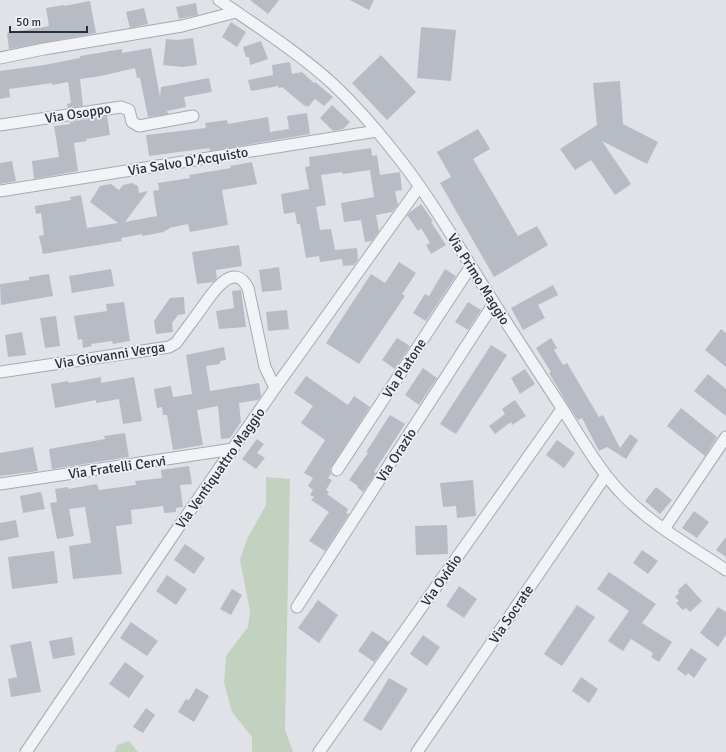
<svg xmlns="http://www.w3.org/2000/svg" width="726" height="752" font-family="Signika,sans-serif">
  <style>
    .green { fill: #c3d1c1 }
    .building { fill: #b7bbc4 }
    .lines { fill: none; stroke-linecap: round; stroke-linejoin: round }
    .street-casing { stroke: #a5a9b2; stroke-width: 13 }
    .street { stroke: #f2f3f6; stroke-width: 11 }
    .labels { text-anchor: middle; stroke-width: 3.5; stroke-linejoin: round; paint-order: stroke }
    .street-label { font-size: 14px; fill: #292f3e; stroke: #eff1f5 }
  </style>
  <rect width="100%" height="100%" fill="#e0e2e8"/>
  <path class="green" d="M266 477 290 479 285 730 293 752H252V737L232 712 224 683 226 656 248 627 250 611 240 560 247 539 266 505Z
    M129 741 138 752H115L117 745Z"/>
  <path class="building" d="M250 0H279L268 14Z
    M350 0H374L369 10Z
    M90 1 96 33 9 49 7 33 49 26 46 8 64 5V6Z
    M196 3 198 15 179 19 176 7Z
    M144 8 148 24 130 28 126 12Z
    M231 22 246 32 237 47 222 37Z
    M421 27 456 30 451 81 417 78Z
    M193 38 197 65 182 67 163 65 166 39 177 40Z
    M261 41 268 59 250 65 249 57H246L243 47Z
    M151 48 160 97 161 87 209 78 212 92 184 97 186 107 167 111 168 114 148 117 140 78H137L135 68 101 76 80 79 83 106 68 108 67 104 71 103 68 82 52 85V83L9 89 10 97 0 99V71L44 65 80 58V56L122 49V53Z
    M381 55 416 92 387 120 352 83Z
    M290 62 292 74 302 72 314 83 315 82 333 97 324 106 315 99 308 107 305 104 306 107 282 87 279 88 278 86 251 91 248 80 273 75 272 65Z
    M620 81 623 124 658 142 647 164 602 141 631 184 615 195 591 160 575 170 560 149 597 125 593 83Z
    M332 105 350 122 343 129 333 131 320 118Z
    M307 113 310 134 210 151 209 148 149 156 146 135 206 128 205 123 227 120 228 124 268 117 270 132 289 129 287 116Z
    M107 116 110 135 86 139 87 141 74 143 78 171 34 179 32 161 59 157 54 126 70 124V122Z
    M478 129 490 149 473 159 518 236 537 226 548 245 494 277 440 183 451 177 437 152Z
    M371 148 372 156 377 155 380 175 400 172 402 190 395 191 398 205 392 212 376 215 379 231 372 241 365 242 361 220 344 222 341 203 374 197 370 170 343 174 342 172 321 175 326 205 316 207 320 230 331 229 335 250 357 248 358 260 354 265 343 266 342 259 320 262 319 256 306 258 300 224H297L295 212 284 214 281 194 309 189 305 167 310 166 309 157Z
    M12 161 16 181 0 184V163Z
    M252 162 257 184 222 190 228 225 190 232 188 224 169 228V229L164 231V232L142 236V234L121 238 122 241 43 254 39 236 44 235 41 213 36 214 35 206 71 200 70 197 81 195 87 228 118 223 90 202 100 186 111 184 119 190 123 185 132 183 138 186 139 193 148 191 125 222 157 216 153 191 159 190 158 183 190 178 189 175 231 168 230 166Z
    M421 204 433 221 431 222 446 245 431 254 426 245 430 243 421 228 418 231 407 215 410 212Z
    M239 245 242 266 216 270 217 278 213 282 197 284 192 252Z
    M399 262 416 273 402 294 405 296 359 364 326 343 371 274 385 283Z
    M279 267 282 290 262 292 259 270Z
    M111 269 114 286 72 293 69 276Z
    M445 269 456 276 426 321 413 313 425 294 429 296Z
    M49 274 53 296 1 305 0 284 29 280V277Z
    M553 285 558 295 538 305 545 318 523 330 511 308Z
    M241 290 246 327 219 329 216 311 234 308 232 291Z
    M184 297 185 314 178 315 172 323 173 332 156 334 154 321 170 298Z
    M124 302 130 341 113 344 112 341 91 344 92 346 83 348 82 339 78 340 74 316 107 311 106 304Z
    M468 302 481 310 468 330 455 322Z
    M287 310 289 329 268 331 266 312Z
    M56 316 60 346 45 348 40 318Z
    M721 329 726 333V367L705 350Z
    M22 332 26 355 8 357 5 335Z
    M397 338 410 346 395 369 382 360Z
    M551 338 557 348 554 350 563 365 567 363 599 417 603 415 620 448 630 434 638 440 626 459 607 447 599 451 582 418 578 420 568 405 549 373 551 372 536 348Z
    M491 345 507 355 456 434 440 424Z
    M224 347 226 360 220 361V364L206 366 210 391 259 383 261 396 258 400 239 403 241 422 230 438 221 439 218 406 197 410 203 445 173 450 167 415H163L162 407 157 408 154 389 171 386 173 397 192 394 186 355Z
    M423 368 437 378 419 405 405 395Z
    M525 369 535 384 520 394 511 378Z
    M708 374 726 389V416L694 391Z
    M306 376 348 405 354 396 370 407 330 469 331 474 328 478 332 480 326 490 329 492 327 494 348 509 346 513 349 514 325 551 309 541 329 512 311 500 314 497 310 495 313 490 308 486 313 478 304 473 325 440 301 423 313 406 294 393Z
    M101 377V383L134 377 142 421 123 424 119 399 96 403V400L55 408 51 384 68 381 69 383Z
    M515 400 526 416 512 425 511 422 495 434 489 426 505 414 502 409Z
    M681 408 717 437 705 456 667 426Z
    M390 415 405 424 374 472 376 473 363 492 357 487 358 486 349 480 368 453 366 452Z
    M125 433 129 457 52 469 49 449 105 439 104 436Z
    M257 439 264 444 257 453 265 458 256 469 242 459Z
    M557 440 575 453 564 468 546 455Z
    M33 447 38 471 0 476V453Z
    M189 466 192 484 180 485 183 507 176 508V512L164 513 163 506 131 510 132 524 116 526 122 574 73 579 69 546 91 543 85 507 69 509 74 536 57 539 50 503 57 502 55 489 68 487V489L97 484 99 490 136 485 135 481 162 478 161 470Z
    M473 480 476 516 457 518 456 506 443 507 440 483Z
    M656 487 672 500 660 514 645 501Z
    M40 492H41L45 509 23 513 20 496Z
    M694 511 709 522 697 538 682 528Z
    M16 520 19 537 0 541V523Z
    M447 525 448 554 416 555 415 526Z
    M726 537V557L716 550Z
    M185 544 205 558 194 574 174 560Z
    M642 550 658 561 648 574 633 563Z
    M54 551 58 583 12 589 8 557Z
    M609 572 656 604 642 623 672 642 659 662 651 657 653 653 631 639 623 651 608 641 629 611 597 589Z
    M167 575 187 589 176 605 156 591Z
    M686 583 702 601 690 612 686 608 683 610 676 603 679 601 675 597 679 593 678 590Z
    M459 586 477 599 464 618 446 606Z
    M232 589 242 595 231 615 220 609Z
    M318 600 338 615 319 643 298 628Z
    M577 605 595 617 562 666 544 654Z
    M718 607 726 612V635L718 647 700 633Z
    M131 622 158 641 147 656 120 638Z
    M372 631 389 642 374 662 358 651Z
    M423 635 440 647 427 666 410 654Z
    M72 637 75 655 53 659 49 641Z
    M31 641 41 692 11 697 8 679 17 677 10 645Z
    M691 648 707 659 694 678 688 673 686 676 677 669Z
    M125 662 144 676 129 698 109 684Z
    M581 677 598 689 589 703 572 691Z
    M389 678 408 689 381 731 363 720Z
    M196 688 209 696 194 722 178 712 186 699 189 700Z
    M146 708 155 715 143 733 133 727Z"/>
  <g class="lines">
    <g class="street-casing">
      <path id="street" d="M219 0C258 27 299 53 334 85 356 106 376 129 394 152 424 189 449 231 474 271 501 315 530 359 558 402 579 434 598 470 625 497 655 527 692 547 726 570
        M0 58 44 49 182 26 236 12
        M0 125 121 107 129 110 132 122 139 126 193 116
        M0 191 377 131
        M0 372 169 347 176 343 179 339C186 329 194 319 201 309 211 295 233 259 248 288L265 367 275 388
        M337 470 471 266
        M0 484 233 449
        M664 529 726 437
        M297 607 494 303
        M26 752 180 525 275 388 419 187
        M319 752 562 409
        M417 752 606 475"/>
    </g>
    <use href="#street" class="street"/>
  </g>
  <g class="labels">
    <g class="street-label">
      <text transform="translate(78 113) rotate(-9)" y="5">Via Osoppo</text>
      <text transform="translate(188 161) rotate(-9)" y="5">Via Salvo D'Acquisto</text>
      <text transform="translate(479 279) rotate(58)" y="5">Via Primo Maggio</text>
      <text transform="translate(110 355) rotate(-9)" y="5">Via Giovanni Verga</text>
      <text transform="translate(404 368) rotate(-57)" y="5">Via Platone</text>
      <text transform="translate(396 455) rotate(-57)" y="5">Via Orazio</text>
      <text transform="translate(117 467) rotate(-8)" y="5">Via Fratelli Cervi</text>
      <text transform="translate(220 468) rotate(-55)" y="5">Via Ventiquattro Maggio</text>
      <text transform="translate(441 580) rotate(-55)" y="5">Via Ovidio</text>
      <text transform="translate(511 614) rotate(-56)" y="5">Via Socrate</text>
    </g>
  </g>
  <path d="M10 26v6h77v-6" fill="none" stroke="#292f3e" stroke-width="2"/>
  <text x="16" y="26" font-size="12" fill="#292f3e" stroke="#eff1f5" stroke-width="3" paint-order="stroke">50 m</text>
</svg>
